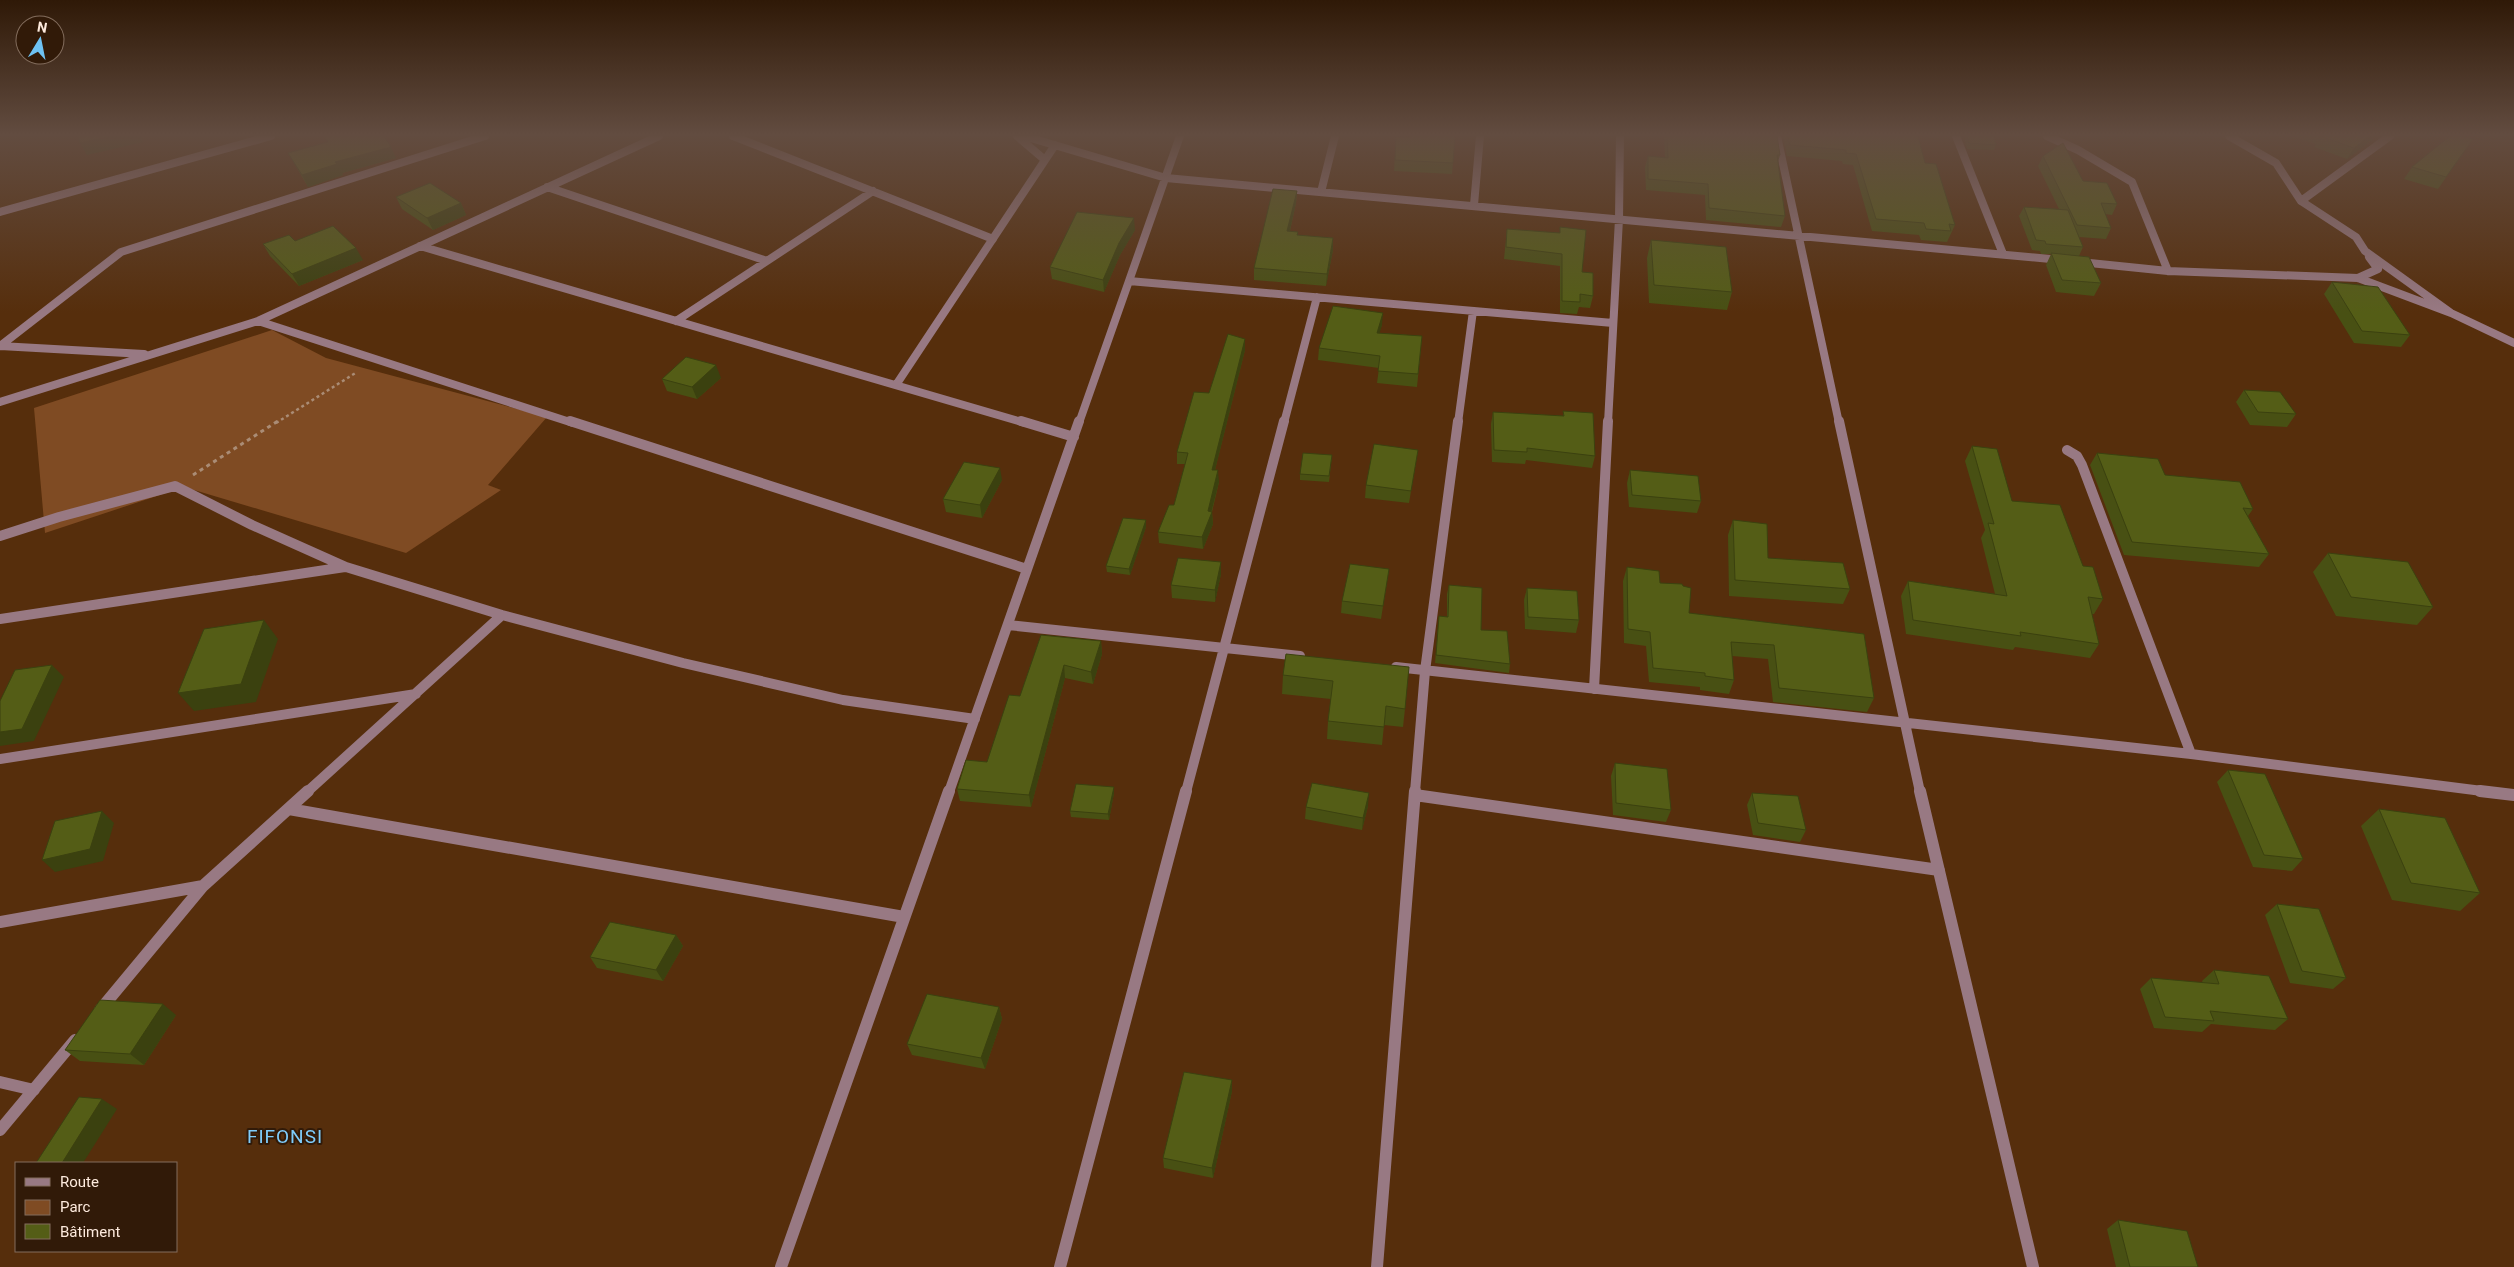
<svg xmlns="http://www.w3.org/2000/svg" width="2514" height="1267" font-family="Roboto,sans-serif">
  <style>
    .green { fill: #7f4b23 }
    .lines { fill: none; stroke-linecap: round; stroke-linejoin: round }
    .path-far1 { stroke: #aa8c75; stroke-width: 2.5; stroke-dasharray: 3 3; stroke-linecap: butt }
    .path { stroke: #aa8c75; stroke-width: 3; stroke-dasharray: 4 4; stroke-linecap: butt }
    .street-far2 { stroke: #987983; stroke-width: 8 }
    .street-far1 { stroke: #987983; stroke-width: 10 }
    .street { stroke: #987983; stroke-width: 12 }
    .wall { fill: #485013 }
    .shaded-wall { fill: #3b410f }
    .building { fill: #545d16; stroke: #3b410f }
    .labels { text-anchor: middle; stroke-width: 4; stroke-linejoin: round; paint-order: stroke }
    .near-quarter-label { font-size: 19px; letter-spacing: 1px; fill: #7fccfa; stroke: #311a08 }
  </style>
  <rect width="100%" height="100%" fill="#562e0c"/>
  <path class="green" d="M272 330 326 358 547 417 488 485 501 490 406 553 184 487 45 533 34 408Z"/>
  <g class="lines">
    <path class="path-far1" d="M276 423 357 372"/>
    <path class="path" d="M193 475 278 421"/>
    <path class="street-far2" d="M733 136 993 239
      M1017 136 1045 160
      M1024 136 1166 178 2061 260
      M1777 136 1839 423
      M1956 136 2003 254
      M2047 136 2078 150 2132 182 2168 271
      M2229 136 2276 163 2301 201 2356 237 2365 251 2451 313 2514 343
      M547 187 767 261
      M1321 192 1335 136
      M2301 201 2390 136
      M1474 205 1480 136
      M0 212 271 136
      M420 246 1025 423
      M2080 262 2168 271 2358 278 2451 313
      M2358 278 2378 269 2369 257
      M1129 281 1613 323
      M258 321 573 423
      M676 321 873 191
      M0 346 121 252 485 136
      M0 346 144 354
      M896 385 1055 145
      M0 402 258 321 659 136
      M1079 423 1180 136
      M1284 423 1317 297
      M1458 423 1473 311
      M1608 423 1619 219 1620 136"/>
    <path class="street-far1" d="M570 421 1027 569
      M1021 421 1074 437
      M1839 421 1920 792
      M2067 450 2077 456 2082 465 2191 754
      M0 536 59 517 175 486 252 525 346 567 502 615 683 663 843 700 975 719
      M0 619 345 567
      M1008 625 1300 656
      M1396 667 2191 754 2490 792
      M1594 689 1608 421
      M0 759 416 694
      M307 792 502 615
      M949 792 1079 421
      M1186 792 1284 421
      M1415 792 1425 671 1458 421"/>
    <path class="street" d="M1920 791 2033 1267
      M2480 791 2514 795
      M1415 795 1939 870
      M289 809 904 917
      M0 922 203 886
      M100 1010 203 886 308 791
      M0 1082 34 1090
      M0 1130 75 1040
      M781 1267 949 791
      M1060 1267 1186 791
      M1377 1267 1415 791"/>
  </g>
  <path class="wall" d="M324 136H384L396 158 342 173 343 175 308 187 288 153 327 142Z
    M1664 136H1777L1780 155 1778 162 1785 216 1781 227 1706 220 1705 195 1646 190 1645 167 1648 156 1665 158Z
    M1783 136H1918L1925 163 1955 225 1947 242 1921 240 1919 235 1872 231 1853 165 1843 164 1842 161 1787 156Z
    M1964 136H1994L1996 145 1994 150 1967 149Z
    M2296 136H2375L2372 140 2347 159 2314 147 2316 144 2295 137Z
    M1396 137 1453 163 1452 174 1394 171Z
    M2473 139 2438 189 2404 179 2412 167Z
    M2043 156 2083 181 2117 204 2112 215 2105 214 2111 228 2106 239 2079 237 2083 247 2079 256 2101 283 2094 296 2056 292 2046 265 2051 254H2041L2040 251 2032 250 2019 216 2024 207 2059 209 2038 166Z
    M1297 191 1296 203 1290 231 1298 235 1333 238V250L1326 286 1254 280V268Z
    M396 197 461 203 466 215 433 230 402 209Z
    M1507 229 1559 233 1582 272 1593 296 1590 308 1579 307 1577 314 1560 313V266L1504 259Z
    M1135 230 1120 255 1104 292 1052 279 1050 267Z
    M1651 240 1732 292 1727 310 1649 303 1647 258Z
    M263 244 363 260 299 286 270 256Z
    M2332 282 2410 335 2401 347 2354 343 2324 294Z
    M1382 325 1379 333 1422 336 1417 387 1377 383 1379 368 1318 360 1319 348Z
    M1245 350 1215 470 1219 482 1212 512 1213 524 1203 549 1159 543 1158 532 1174 505 1185 464H1177V452L1209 393Z
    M721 378 697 399 667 391 662 379Z
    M2244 390 2296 414 2287 427 2250 425 2236 402Z
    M1563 411 1595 456 1592 468 1526 460 1525 464 1492 462 1491 424 1493 412 1563 416Z
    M1972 446 2012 501 2083 566 2103 599 2094 614H2092L2099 644 2090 658 2015 647 2013 650 1906 634 1901 596 1908 581 1995 594 1981 538 1985 530 1965 461Z
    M1418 450 1409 503 1365 498 1366 485Z
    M2097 453 2165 475 2253 509 2248 516 2269 554 2259 567 2124 555 2090 465Z
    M1332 455 1329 482 1300 480V474Z
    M1630 470 1701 501 1697 513 1629 507 1627 483Z
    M1002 480 982 518 946 512 943 499Z
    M1146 520V527L1130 575 1107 572 1106 566Z
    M1733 520 1768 558 1850 589 1843 604 1729 596 1728 535Z
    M2328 553 2433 607 2417 625 2336 616 2313 572Z
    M1627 567 1660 583 1689 613 1864 634 1874 698 1867 712 1773 702 1768 659 1732 656 1734 680 1729 694 1700 690V687L1649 682 1646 646 1624 643 1623 581Z
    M1389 569 1381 619 1341 613 1342 601Z
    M1221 574 1215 602 1172 598 1171 585Z
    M1449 585 1481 630 1510 664 1509 673 1435 663 1439 616 1447 617V594Z
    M1527 588 1579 620 1576 633 1525 629 1524 600Z
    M1041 635 1101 641 1102 654 1093 684 1065 678 1031 807 960 801 957 789 987 762 1020 696Z
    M1286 654 1405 709 1403 727 1384 725 1382 745 1327 739 1328 721 1331 699 1282 694 1283 675Z
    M1615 763 1671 810 1666 822 1613 815 1611 776Z
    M2228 770 2303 859 2292 871 2253 867 2217 782Z
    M1114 793 1109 820 1071 817 1070 811Z
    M1752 793 1806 830 1800 842 1753 835 1747 805Z
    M1368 806 1362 830 1305 819 1306 807Z
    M2379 809 2480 893 2460 911 2392 900 2361 826Z
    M2277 904 2346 978 2333 989 2290 983 2265 915Z
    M676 935 683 946 663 981 597 968 590 957Z
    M2214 970 2288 1019 2275 1030 2211 1024 2202 1032 2154 1028 2140 989 2151 978 2203 983 2202 981Z
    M999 1007 1002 1019 985 1069 912 1055 907 1044Z
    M176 1015 144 1065 80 1061 65 1050Z
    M1232 1080V1091L1213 1178 1164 1168 1163 1158Z
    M2118 1220 2198 1267H2116L2107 1229Z"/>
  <path class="shaded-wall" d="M113 136H142L143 142 87 155 80 143Z
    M2370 136H2375L2372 140 2347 159 2354 148Z
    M391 147 396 158 342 173 343 175 308 187 302 175 335 162Z
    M1297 191 1296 203 1287 243V231Z
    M461 203 466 215 433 230 427 218Z
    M1134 218 1135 230 1120 255 1104 292 1103 280 1119 243Z
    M1333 238V250L1326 286 1327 274Z
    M356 248 363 260 299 286 292 274Z
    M1383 313 1382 325 1376 345 1377 333Z
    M1245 339V350L1212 482V470Z
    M716 365 721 378 697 399 692 387Z
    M1000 468 1002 480 982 518 980 505Z
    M1218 470 1219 482 1210 517 1212 512 1213 524 1203 549 1202 537Z
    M1146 520V527L1130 575 1129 569Z
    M1221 562V574L1215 602V590Z
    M264 620 278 639 256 702 194 711 178 693Z
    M1101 641 1102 654 1093 684 1091 672Z
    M52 665 64 677 34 741 0 746V732Z
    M1064 665 1065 678 1031 807 1029 795Z
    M1114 787V793L1109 820 1108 814Z
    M1369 793 1368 806 1362 830 1363 818Z
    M102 811 114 823 103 861 55 872 42 860Z
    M676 935 683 946 663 981 656 970Z
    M163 1004 176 1015 144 1065 130 1054Z
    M999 1007 1002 1019 985 1069 981 1058Z
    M1232 1080V1091L1213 1178 1212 1168Z
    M102 1099 117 1109 83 1163H62Z"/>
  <path class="building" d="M78 136H113L80 143Z
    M325 136H384L391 147 335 162 337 164 302 175 288 153 328 142Z
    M1410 136H1455L1453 163 1395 160 1396 137H1409Z
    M1667 136H1777L1780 155H1777L1785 216 1709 208 1708 184 1648 179V156L1668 158Z
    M1788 136H1918L1925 163 1936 164 1955 225 1949 224 1951 231 1926 229 1924 223 1876 219 1856 154 1846 153V150L1790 145Z
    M1967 136H1994L1996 145 1969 143Z
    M2320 136H2370L2354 148Z
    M2450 136H2462L2473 139 2446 177 2412 167Z
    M2063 143 2083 181 2107 183 2117 204 2101 203 2111 228 2077 225 2043 156Z
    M430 183 461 203 427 218 396 197Z
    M1273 189 1297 191 1287 231 1298 232 1297 235 1333 238 1327 274 1254 268Z
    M2024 207 2068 210 2083 247 2046 244 2045 241 2036 240Z
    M1077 212 1134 218 1119 243 1103 280 1050 267Z
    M333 226 356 248 292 274 263 244 289 235 295 241Z
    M1560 227 1586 230 1582 272 1593 273V296L1580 294V302L1562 301V254L1506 247 1507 229 1560 233Z
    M1651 240 1726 247 1732 292 1654 285Z
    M2051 253 2089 257 2101 283 2062 280Z
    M2332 282 2378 287 2410 335 2362 331Z
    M1333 306 1383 313 1377 333 1422 336 1418 374 1378 371 1380 356 1319 348Z
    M1228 334 1245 339 1212 470H1218L1208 511 1212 512 1202 537 1158 532 1169 505H1174L1188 453 1177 452 1194 392 1209 393Z
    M686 357 716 365 692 387 662 379Z
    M2244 390 2280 392 2296 414 2258 412Z
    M1563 411 1593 413 1595 456 1527 448V452L1494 450 1493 412 1564 416Z
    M1374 444 1418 450 1411 491 1366 485Z
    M1972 446 1997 449 2012 501 2060 505 2083 566 2093 567 2103 599 2088 597 2099 644 2020 632 2021 636 1913 620 1908 581 2007 596 1988 523 1994 524Z
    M1303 453 1332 455 1329 476 1300 474Z
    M2097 453 2158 459 2165 475 2240 482 2253 509 2243 508 2269 554 2132 542Z
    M964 462 1000 468 980 505 943 499Z
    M1630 470 1698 476 1701 501 1632 495Z
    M1123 518 1146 520 1129 569 1106 566Z
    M1733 520 1767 524 1768 558 1843 563 1850 589 1735 580Z
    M2328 553 2408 562 2433 607 2351 597Z
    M1178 558 1221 562 1215 590 1171 585Z
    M1350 564 1389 569 1383 606 1342 601Z
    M1627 567 1659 571 1660 583 1682 584 1683 586 1691 588 1689 613 1864 634 1874 698 1779 688 1774 645 1731 642 1734 680 1705 676V673L1653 668 1650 632 1628 629Z
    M1449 585 1482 588 1481 630 1507 631 1510 664 1436 655 1439 616 1448 617Z
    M1527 588 1577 591 1579 620 1528 617Z
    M264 620 241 684 178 693 204 629Z
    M1041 635 1101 641 1091 672 1064 665 1029 795 957 789 966 760 987 762 1009 695 1020 696Z
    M1286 654 1409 667 1405 709 1386 706 1384 727 1328 721 1333 681 1283 675Z
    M52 665 22 729 0 732V701L15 670Z
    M1615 763 1667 769 1671 810 1616 803Z
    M2228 770 2265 774 2303 859 2264 855Z
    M1312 783 1369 793 1363 818 1306 807Z
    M1076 784 1114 787 1108 814 1070 811Z
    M1752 793 1798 796 1806 830 1758 823Z
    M2379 809 2445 818 2480 893 2411 883Z
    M102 811 90 849 42 860 55 821Z
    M2277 904 2319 909 2346 978 2302 971Z
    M610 922 676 935 656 970 590 957Z
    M2214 970 2269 976 2288 1019 2210 1011 2214 1021 2165 1017 2151 978 2219 984Z
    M927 994 999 1007 981 1058 907 1044Z
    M100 1000 163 1004 130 1054 65 1050Z
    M1184 1072 1232 1080 1212 1168 1163 1158Z
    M79 1097 102 1099 62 1163H36Z
    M2118 1220 2187 1231 2198 1267H2130Z"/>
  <linearGradient id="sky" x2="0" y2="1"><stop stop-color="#2f1907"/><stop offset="0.43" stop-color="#624c40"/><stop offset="1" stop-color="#624c40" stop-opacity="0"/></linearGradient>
  <rect width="2514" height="313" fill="url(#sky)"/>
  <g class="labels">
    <g class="near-quarter-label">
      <text x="285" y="1143">FIFONSI</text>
    </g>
  </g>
  <rect x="15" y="1162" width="162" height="90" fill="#311a08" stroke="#836d5d"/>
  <rect x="25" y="1178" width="25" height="8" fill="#987983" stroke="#836d5d"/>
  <text x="60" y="1187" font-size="15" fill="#fdeadd">Route</text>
  <rect x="25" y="1200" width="25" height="15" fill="#7f4b23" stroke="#836d5d"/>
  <text x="60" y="1212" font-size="15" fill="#fdeadd">Parc</text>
  <rect x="25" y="1224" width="25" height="15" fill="#545d16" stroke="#836d5d"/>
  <text x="60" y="1237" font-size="15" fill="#fdeadd">Bâtiment</text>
  <g transform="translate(40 40) rotate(10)"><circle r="24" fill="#311a08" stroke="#836d5d"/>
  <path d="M0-4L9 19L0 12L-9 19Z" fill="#6ec2f3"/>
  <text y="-8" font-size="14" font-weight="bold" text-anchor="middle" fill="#fdeadd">N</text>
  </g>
</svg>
